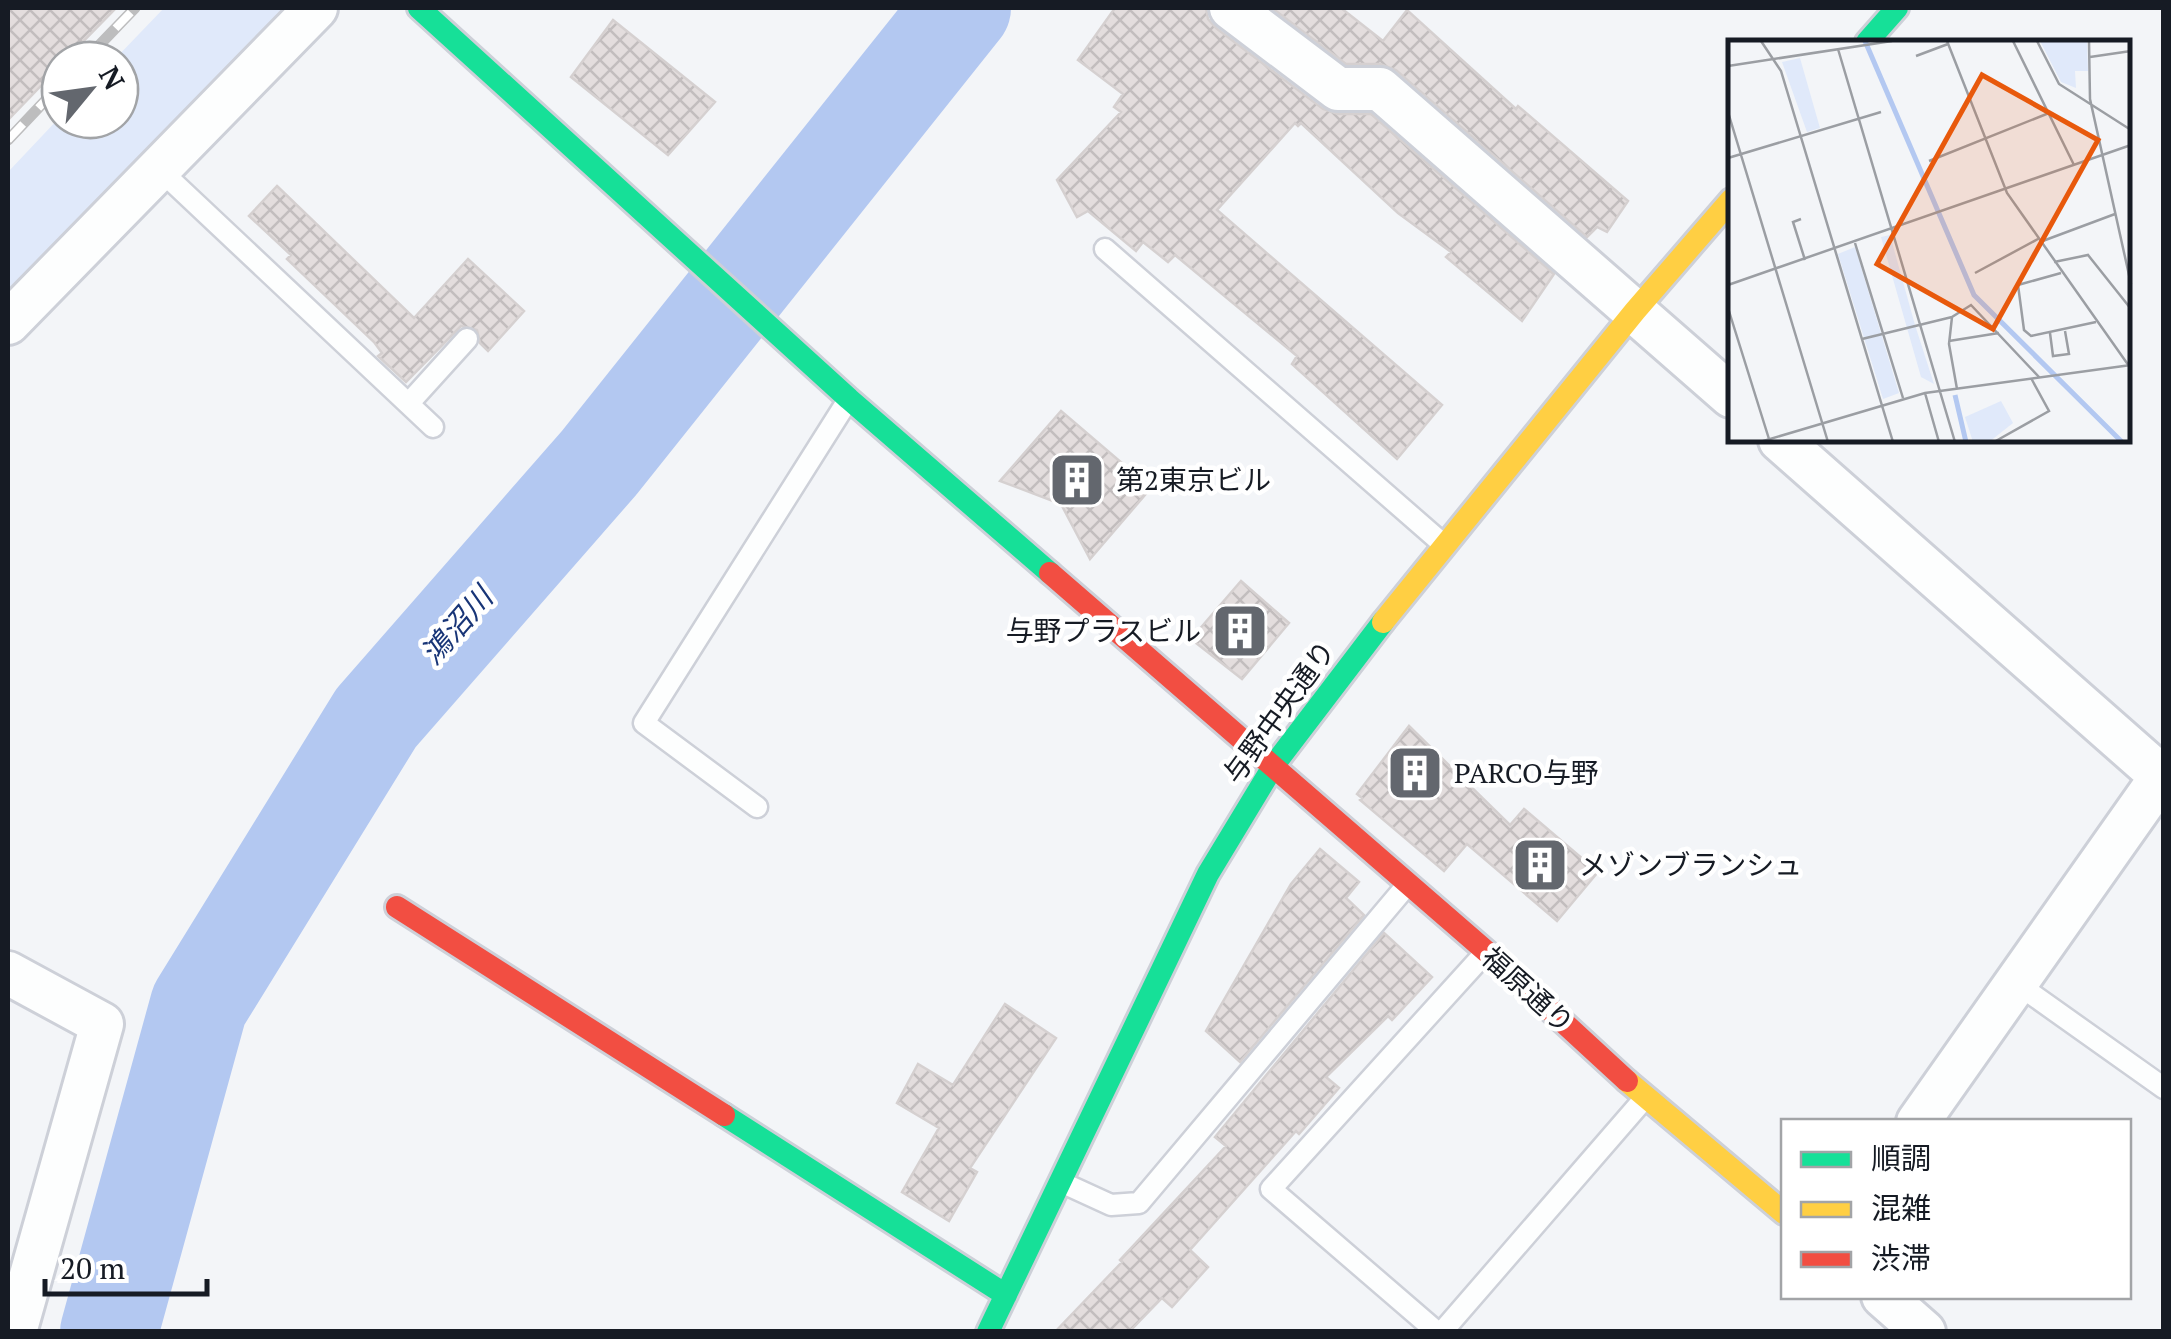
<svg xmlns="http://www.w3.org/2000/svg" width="2171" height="1339" font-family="'PT Serif','Noto Sans JP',serif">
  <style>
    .park { fill: #e0e9fa }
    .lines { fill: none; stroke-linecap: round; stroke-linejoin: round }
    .river { stroke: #b3c8f1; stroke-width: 98 }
    .building { fill: url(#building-cross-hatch); stroke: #d5d0d0; stroke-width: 2.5 }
    .lane-casing { stroke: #cdd0d8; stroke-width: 25 }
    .street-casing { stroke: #cdd0d8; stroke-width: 48 }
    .fast-casing { stroke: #cdd0d8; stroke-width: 28 }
    .slow-casing { stroke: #cdd0d8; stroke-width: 28 }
    .jam-casing { stroke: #cdd0d8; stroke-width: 28 }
    .lane { stroke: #fdfefe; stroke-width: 20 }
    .street { stroke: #fdfefe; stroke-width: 42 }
    .fast { stroke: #16e098; stroke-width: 22 }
    .slow { stroke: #ffcf43; stroke-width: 22 }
    .jam { stroke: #f24e42; stroke-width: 22 }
    .rail-casing { stroke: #bdbdbe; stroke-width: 11 }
    .rail { stroke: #fff; stroke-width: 8; stroke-dasharray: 22; stroke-linecap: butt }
    .labels { text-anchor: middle; stroke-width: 9; stroke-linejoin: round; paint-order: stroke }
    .poi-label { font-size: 28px; fill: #161b24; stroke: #fff; text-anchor: start }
    .street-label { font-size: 28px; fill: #161b24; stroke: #fff }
    .water-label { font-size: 30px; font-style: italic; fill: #183577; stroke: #fff }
    .inset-river { fill: none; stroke: #b3c8f1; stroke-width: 5 }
    .inset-road { fill: none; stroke: #9b9ea3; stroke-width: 2.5 }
    .view { fill: #e8590c; fill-opacity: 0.15; stroke: #e8590c; stroke-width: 5 }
    .inset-edge { fill: none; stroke: #161b24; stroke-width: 5 }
  </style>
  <defs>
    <pattern id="building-cross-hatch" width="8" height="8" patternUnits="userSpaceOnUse" patternTransform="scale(2.5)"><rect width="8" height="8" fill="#e3dddd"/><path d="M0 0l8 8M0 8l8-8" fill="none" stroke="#c2bdbe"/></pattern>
  </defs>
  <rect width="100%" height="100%" fill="#f3f5f8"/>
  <path class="park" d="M164 8H286L8 295V172L60 117V120H120V60H114Z"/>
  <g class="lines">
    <path class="river" d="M109 1332 199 1005 376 718 599 463 962 8"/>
  </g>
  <path class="building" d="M8 8H116L65 60H60V66L8 120Z
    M1115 8H1206L1208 19 1216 28 1323 109 1338 114H1371L1554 274 1522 321 1446 257 1451 252 1398 213 1301 123 1298 126 1295 123 1217 210 1442 405 1397 459 1292 364 1297 356 1175 255 1168 262 1143 242 1136 251 1088 211 1077 217 1057 180 1121 112 1114 107 1123 94 1078 60Z
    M1272 8H1341L1383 41 1407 10 1516 109 1518 106 1628 201 1607 232 1597 227 1587 237 1396 70 1380 64H1346Z
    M613 20 715 102 668 155 571 77Z
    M277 186 414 318 468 259 524 311 488 351 480 343 477 330 461 326 406 382 378 356 382 353 374 342 287 259 291 255 249 216Z
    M1061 411 1151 488 1090 559 1061 504 1000 481Z
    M1241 581 1289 623 1242 679 1191 639Z
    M1409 726 1510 825 1524 809 1598 872 1557 921 1467 844 1444 871 1360 800 1362 798 1357 794Z
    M1320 849 1359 882 1346 898 1364 915 1240 1062 1206 1031 1291 884Z
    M1384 933 1432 977 1392 1020 1388 1016 1326 1077 1339 1088 1299 1134 1296 1131 1190 1250 1208 1267 1172 1307 1162 1298 1129 1332H1055L1122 1262 1120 1260 1226 1146 1215 1137Z
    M1005 1004 1056 1038 970 1168 977 1172 949 1221 902 1192 939 1128 897 1103 918 1064 953 1085Z"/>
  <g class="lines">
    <g class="lane-casing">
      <path id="lane" d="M159 169 433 427
        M1105 249 1443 544
        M409 403 467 339
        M757 807 644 723 848 400
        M2016 983 2164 1088
        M1063 1183 1111 1205 1139 1203 1407 885
        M1437 1332 1271 1189 1485 953
        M1442 1332 1644 1099"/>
    </g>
    <g class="street-casing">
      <path id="street" d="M1231 8 1338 89H1380L1731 396
        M8 323 316 8
        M1780 440 2161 776
        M8 973 102 1024 15 1332
        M1918 1122 2164 773
        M1883 1296 1924 1332"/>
    </g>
    <g class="fast-casing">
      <path id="fast" d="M419 8 849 399 1050 573
        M1867 42 1897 8
        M724 1115 1006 1295
        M988 1332 1208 874 1274 765 1383 622"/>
    </g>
    <g class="slow-casing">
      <path id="slow" d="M1383 622 1635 311 1731 200
        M1627 1081 1784 1213"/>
    </g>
    <g class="jam-casing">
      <path id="jam" d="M1050 573 1487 952 1627 1081
        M397 907 724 1115"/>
    </g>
    <use href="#lane" class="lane"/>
    <use href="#street" class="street"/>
    <use href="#fast" class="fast"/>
    <use href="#slow" class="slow"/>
    <use href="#jam" class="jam"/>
    <g class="rail-casing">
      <path id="rail" d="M85 60 135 8
        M8 140 60 85"/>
    </g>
    <use href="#rail" class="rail"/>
  </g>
  <defs>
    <g id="building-square" transform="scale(2.875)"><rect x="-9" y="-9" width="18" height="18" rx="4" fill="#63676e" stroke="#fff"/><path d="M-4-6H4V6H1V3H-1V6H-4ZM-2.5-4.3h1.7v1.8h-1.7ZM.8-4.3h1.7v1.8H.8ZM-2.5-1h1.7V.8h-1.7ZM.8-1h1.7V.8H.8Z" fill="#fff"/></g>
  </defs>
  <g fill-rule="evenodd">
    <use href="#building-square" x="1077" y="480"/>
    <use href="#building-square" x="1240" y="631"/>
    <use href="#building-square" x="1415" y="773"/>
    <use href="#building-square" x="1540" y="865"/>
  </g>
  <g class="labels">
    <g class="poi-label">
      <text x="1116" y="490">第2東京ビル</text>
      <text x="1201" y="641" text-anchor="end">与野プラスビル</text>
      <text x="1454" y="783">PARCO与野</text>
      <text x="1579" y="875">メゾンブランシュ</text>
    </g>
    <g class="street-label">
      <text transform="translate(1279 712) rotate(-54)" y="10">与野中央通り</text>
      <text transform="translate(1528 990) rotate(42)" y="10">福原通り</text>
    </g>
    <g class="water-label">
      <text transform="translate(457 626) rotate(-49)" y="10">鴻沼川</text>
    </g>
  </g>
  <g transform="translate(1728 40)">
    <rect width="402" height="402" fill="#f3f5f8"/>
    <path d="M273 361 285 383 261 402H245L237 377Z" fill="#e0e9fa"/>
    <path d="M312 1H359L360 31H347L348 48 333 42Z" fill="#e0e9fa"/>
    <path d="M72 18 92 88 79 92 54 22ZM162 195 187 285 206 344 193 337 153 197ZM127 207 171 353 155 359 110 214Z" fill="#e0e9fa"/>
    <path class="inset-river" d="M137 1 246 255 394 402M227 355 238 402"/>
    <path class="inset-road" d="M33 1 53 31 165 402M219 1 279 153 401 326M285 1 346 125M309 1 331 44 403 90M361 1 362 59 403 244M110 9 227 402M188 16 220 4M362 17 403 11M0 26 164 1M0 72 100 402M0 118 153 72M201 121 321 73M73 179 65 182 77 220M312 202 387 174M127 203 175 358M326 222 360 215 403 269M247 233 310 199M333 233 290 245 296 290 303 296 368 282M0 245 403 105M0 268 41 399M322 293 325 316 341 314 337 291M134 299 224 277M221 301 271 293M229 349 221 304 224 277 243 265 311 337M197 353 211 402M32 402 197 353 403 325M266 402 321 371 303 338"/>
    <path class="view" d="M254 35 370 100 265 289 149 224Z"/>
    <rect width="402" height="402" class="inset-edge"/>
  </g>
  <rect width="2171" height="1339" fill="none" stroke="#161b24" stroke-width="20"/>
  <rect x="1781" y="1119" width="350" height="180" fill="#ffffff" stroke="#a2a4a7" stroke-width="2.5"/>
  <rect x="1801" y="1152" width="50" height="15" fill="#16e098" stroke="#a2a4a7" stroke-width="2.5"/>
  <text x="1871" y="1169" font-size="30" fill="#161b24">順調</text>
  <rect x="1801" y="1202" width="50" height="15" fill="#ffcf43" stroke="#a2a4a7" stroke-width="2.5"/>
  <text x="1871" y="1219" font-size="30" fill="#161b24">混雑</text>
  <rect x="1801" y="1252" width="50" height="15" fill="#f24e42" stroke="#a2a4a7" stroke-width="2.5"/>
  <text x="1871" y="1269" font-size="30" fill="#161b24">渋滞</text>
  <g transform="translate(90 90) rotate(61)"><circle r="48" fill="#ffffff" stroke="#a2a4a7" stroke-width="2.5"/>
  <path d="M0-8L18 38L0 25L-18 38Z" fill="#63676e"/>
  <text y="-15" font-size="28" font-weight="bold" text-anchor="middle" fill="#161b24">N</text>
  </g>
  <path d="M45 1279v15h162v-15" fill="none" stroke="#161b24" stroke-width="5"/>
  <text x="60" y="1279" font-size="30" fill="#161b24" stroke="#ffffff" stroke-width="8" paint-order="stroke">20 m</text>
</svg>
